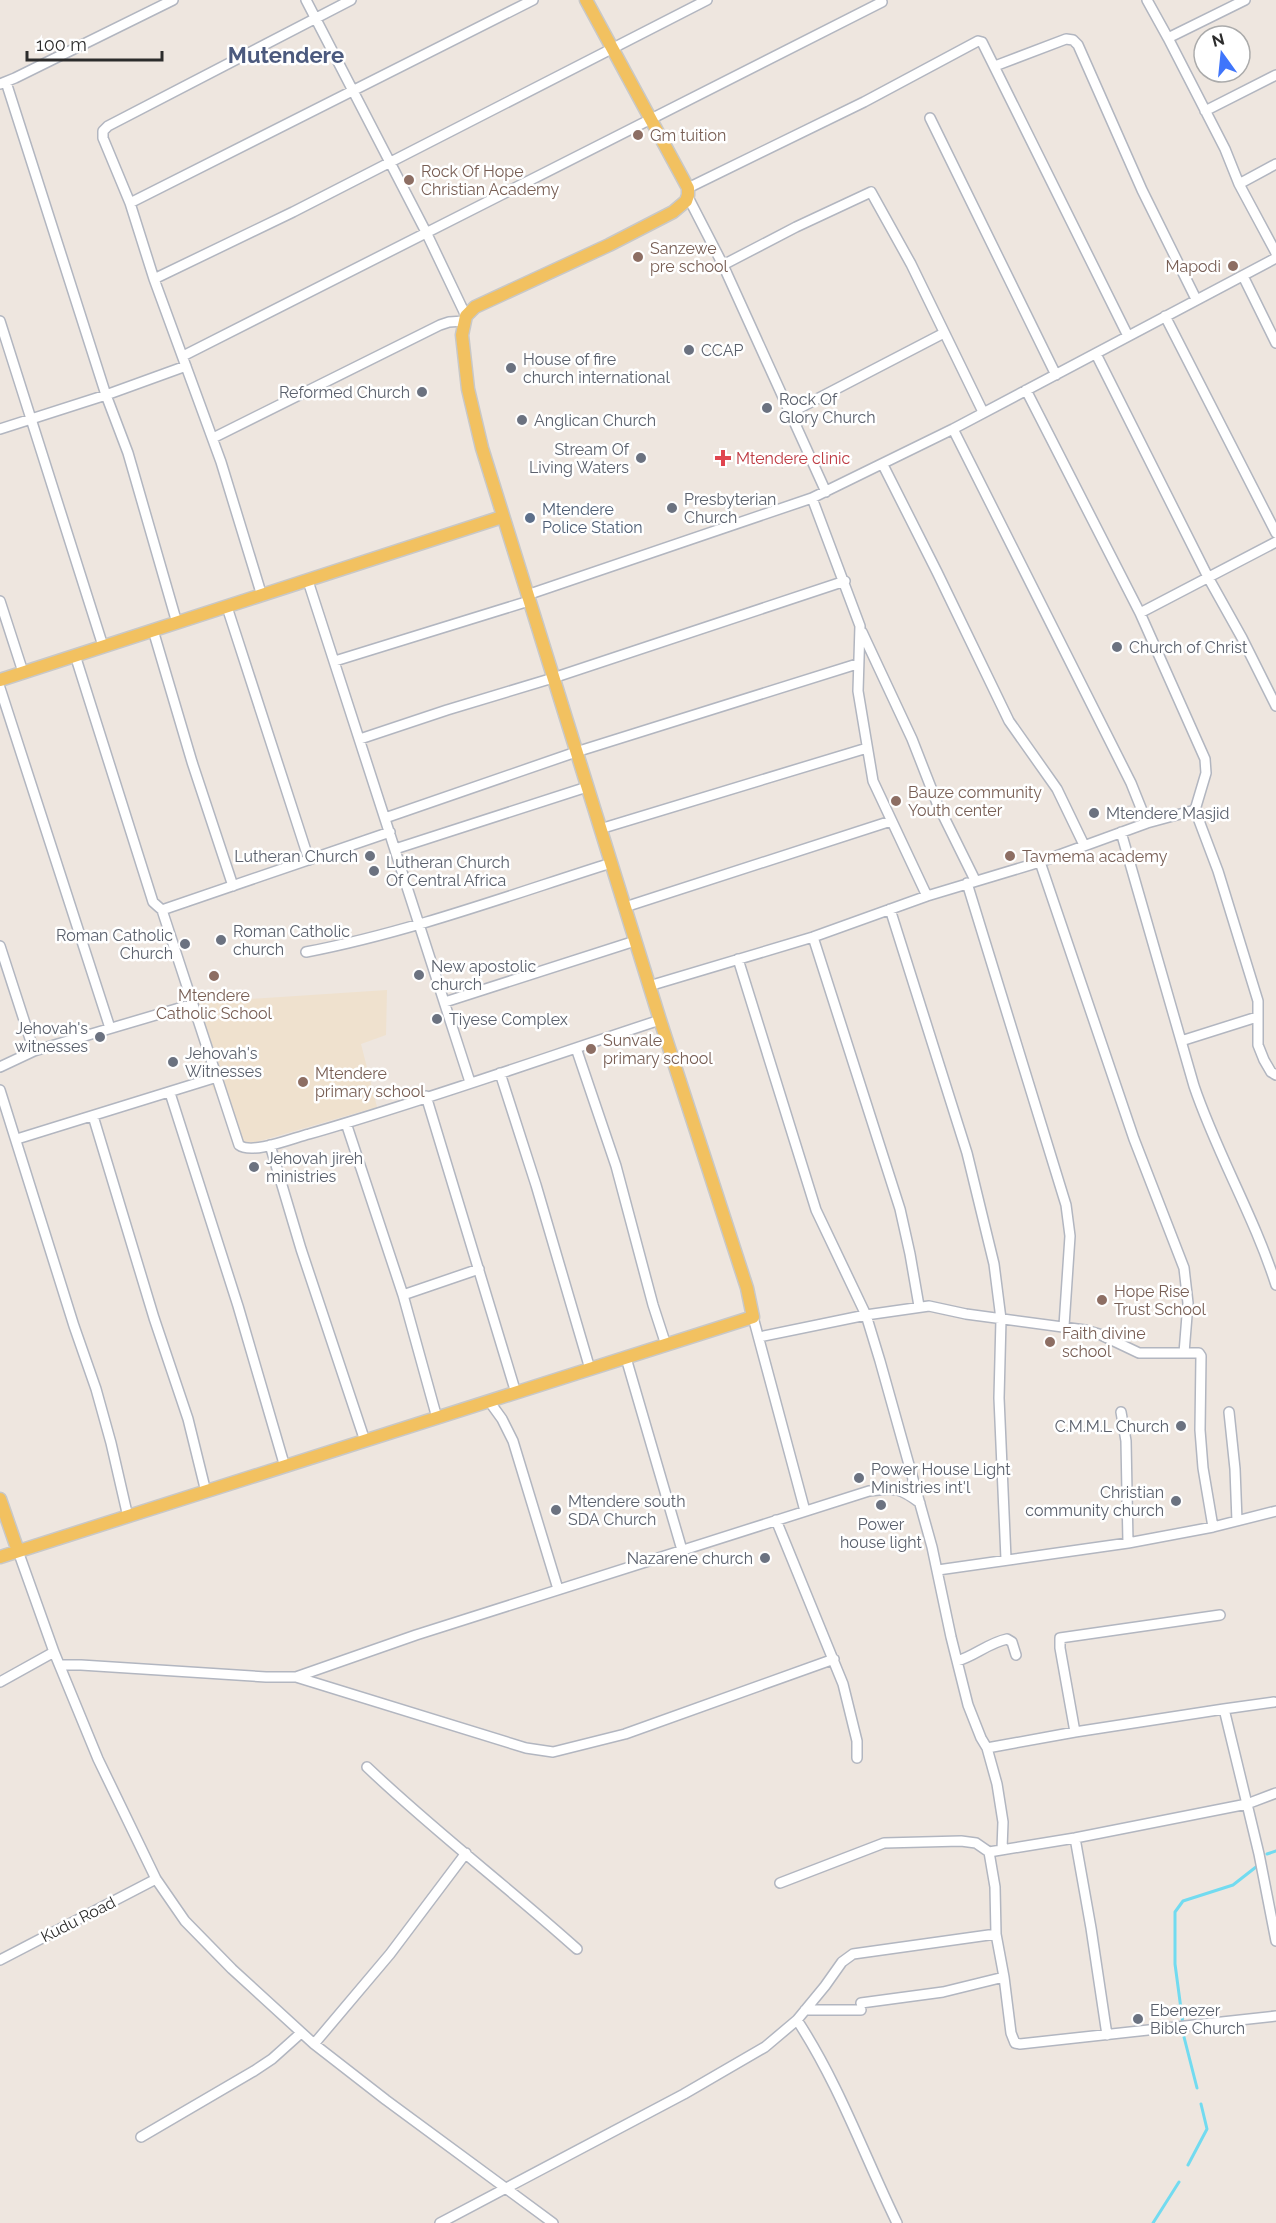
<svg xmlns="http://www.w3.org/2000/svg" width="1276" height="2223" font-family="Raleway,sans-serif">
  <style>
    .education { fill: #efe1ce }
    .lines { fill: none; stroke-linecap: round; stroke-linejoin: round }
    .stream { stroke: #72dbf0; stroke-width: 3 }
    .minor-casing { stroke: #b2b6c0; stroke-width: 12 }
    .major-casing { stroke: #c8c8c8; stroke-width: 15 }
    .minor { stroke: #fff; stroke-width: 9 }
    .major { stroke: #f2c160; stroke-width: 12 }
    .education-dot { fill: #8d6e63; stroke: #fff; stroke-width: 2 }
    .worship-dot { fill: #6b7280; stroke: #fff; stroke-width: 2 }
    .health-dot { fill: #e0444e; stroke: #fff; stroke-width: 2 }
    .service-dot { fill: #5c6f8a; stroke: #fff; stroke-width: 2 }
    .labels { text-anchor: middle; stroke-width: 5; stroke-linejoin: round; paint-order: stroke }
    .education-label { font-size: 16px; fill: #785e54; stroke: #fff; text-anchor: start }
    .worship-label { font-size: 16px; fill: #5b616d; stroke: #fff; text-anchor: start }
    .health-label { font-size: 16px; fill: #be3a42; stroke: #fff; text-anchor: start }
    .service-label { font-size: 16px; fill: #4e5e75; stroke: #fff; text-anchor: start }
    .street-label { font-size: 16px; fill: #2c2c2c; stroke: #fff }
    .district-label { font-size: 22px; font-weight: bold; fill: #4c5a7e; stroke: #fff }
  </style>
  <rect width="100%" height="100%" fill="#eee6df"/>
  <path class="education" d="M387 990 386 1035 361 1044 377 1107 243 1146 209 1081 189 1003Z"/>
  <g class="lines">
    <path class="stream" d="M1267 1854 1276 1851
      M1183 2024 1175 1964V1912L1183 1901 1233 1885 1256 1867
      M1184 2037 1197 2088
      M1188 2165 1207 2129 1201 2104
      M1153 2223 1179 2182"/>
    <g class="minor-casing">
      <path id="minor" d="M306 0 426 232 466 316
        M1147 0 1168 38 1225 149 1239 184 1276 253
        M1168 38 1245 0
        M995 66 1066 39 1073 40 1078 45 1142 190 1196 299
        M6 82 106 395 128 453 177 623
        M0 84 15 78 173 0
        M1205 111 1276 75
        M930 118 1056 375
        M1239 184 1276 164
        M688 188 864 102 978 41 982 42 1128 336
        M688 197 723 265 826 492
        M130 203 533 0
        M723 265 796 227 871 192 911 264 983 412
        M1243 276 1276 343
        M154 279 293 212 707 0
        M1165 316 1276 533
        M0 321 103 646
        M1096 354 1209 579 1242 638 1276 706
        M183 356 882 2
        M790 413 944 333
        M0 429 106 395 186 366
        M953 429 1131 783 1147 823
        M213 438 440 325 449 322 464 321
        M883 465 937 572 1009 721 1057 789 1084 845
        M812 498 860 626 858 691 873 781 927 896
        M308 581 470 1082
        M527 595 812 498 953 429 1276 258
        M262 596 221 462 154 279 130 203 103 138V131L108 126 351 0
        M0 601 23 672
        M227 607 309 860
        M1140 613 1276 542
        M153 630 192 762 233 886
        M862 632 912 739 937 803 975 880
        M75 655 153 902 162 910
        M335 661 529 601
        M0 688 110 1028
        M360 739 447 710 553 678 845 581
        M1195 810 1218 871 1258 1001V1045L1264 1060 1271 1072 1276 1075
        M385 818 576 752 857 664
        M600 829 867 748
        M390 832 162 910 239 1145C252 1155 293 1138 309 1134 427 1100 544 1058 660 1020
        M1121 832 1194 1086C1217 1154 1254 1216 1276 1285
        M395 849 587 787
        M1040 862 1134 1139 1184 1268 1188 1303 1184 1353
        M967 883 1066 1205 1070 1236 1064 1326
        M625 907 891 821
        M890 909 967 1153 994 1264 1001 1319 999 1398 1006 1559
        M813 937 900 1209 910 1254 919 1306
        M0 946 34 1051
        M306 952C410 932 510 895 611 863
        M738 959 816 1210 866 1315 880 1361 932 1547 951 1637 968 1705 981 1738 987 1748 997 1784 1003 1822 1002 1849
        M649 986 813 937 927 896 1040 862 1147 823 1195 810 1206 773 1205 759 1140 613 1026 390
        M445 1002 635 941
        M1181 1041 1257 1017
        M576 1048 616 1166 653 1305 666 1345
        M0 1067 34 1051 193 1004
        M500 1073 536 1185 590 1369
        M0 1090 74 1326 96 1389 111 1443 128 1517
        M170 1093 238 1306 285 1467
        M426 1096 516 1393
        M93 1116 154 1318 188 1419 206 1492
        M346 1123 403 1295 437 1418
        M17 1139 217 1077
        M270 1145 301 1249 365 1441
        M403 1295 479 1269
        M753 1317 805 1511
        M759 1337 866 1315 929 1306 966 1314 1085 1330 1099 1334 1139 1353H1199L1201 1356 1200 1430 1203 1468 1213 1527
        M626 1358 682 1550
        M489 1401 502 1419 513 1441 558 1589
        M1121 1412 1126 1441 1128 1543
        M1229 1412 1235 1469 1237 1521
        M776 1520 843 1684 857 1741V1758
        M18 1551 54 1652 98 1759 156 1879 185 1921 232 1969 314 2044 386 2100 553 2223
        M938 1570 1128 1543 1213 1527 1276 1511
        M957 1661C975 1656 988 1643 1007 1639L1012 1642 1016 1655
        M60 1665H81L266 1677H296L416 1635 869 1491C895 1488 899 1487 920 1503
        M296 1677 526 1748 553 1752 625 1734 834 1659
        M0 1682 54 1652
        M1224 1709 1274 1702
        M1075 1732 1060 1648V1638L1220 1615
        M987 1748 1075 1732 1224 1709 1247 1804 1075 1838 989 1852
        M367 1767C434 1831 508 1887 577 1949
        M1276 1793 1247 1804 1259 1854 1276 1941
        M1075 1838 1091 1928 1107 2035
        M780 1883 884 1843 961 1841 976 1843 989 1852 995 1887 996 1934 1004 1977 1011 2033 1015 2043 1020 2044 1276 2016
        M0 1960 156 1879
        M861 2003 943 1992 1004 1977
        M805 2010H861
        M797 2020C839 2084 864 2155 897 2223
        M314 2044 390 1954 466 1853
        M141 2137 254 2071 272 2059 301 2033
        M440 2223 684 2094 765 2047 797 2020 825 1986 842 1962 853 1954 996 1934"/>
    </g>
    <g class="major-casing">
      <path id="major" d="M0 680 502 517
        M0 1499 18 1551
        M0 1557 753 1317 747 1288 660 1020 482 448 468 389 462 335 466 316 475 307 609 245 673 212 686 201 688 195V188L586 0"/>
    </g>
    <use href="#minor" class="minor"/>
    <use href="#major" class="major"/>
  </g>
  <g class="education-dot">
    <circle cx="638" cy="135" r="6"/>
    <circle cx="409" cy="180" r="6"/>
    <circle cx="638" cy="257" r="6"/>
    <circle cx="1233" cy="266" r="6"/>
    <circle cx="896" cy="801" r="6"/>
    <circle cx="1010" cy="856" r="6"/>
    <circle cx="214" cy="976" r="6"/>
    <circle cx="591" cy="1049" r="6"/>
    <circle cx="303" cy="1082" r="6"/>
    <circle cx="1102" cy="1300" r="6"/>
    <circle cx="1050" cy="1342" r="6"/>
  </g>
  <g class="worship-dot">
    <circle cx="689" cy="350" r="6"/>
    <circle cx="511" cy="368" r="6"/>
    <circle cx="422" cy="392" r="6"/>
    <circle cx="767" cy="408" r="6"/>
    <circle cx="522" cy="420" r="6"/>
    <circle cx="641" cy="458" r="6"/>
    <circle cx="672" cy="508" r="6"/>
    <circle cx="1117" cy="647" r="6"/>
    <circle cx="1094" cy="813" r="6"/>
    <circle cx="370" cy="856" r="6"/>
    <circle cx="374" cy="871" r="6"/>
    <circle cx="221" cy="940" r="6"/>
    <circle cx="185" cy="944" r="6"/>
    <circle cx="419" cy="975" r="6"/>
    <circle cx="437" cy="1019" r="6"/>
    <circle cx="100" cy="1037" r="6"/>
    <circle cx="173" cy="1062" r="6"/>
    <circle cx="254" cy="1167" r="6"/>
    <circle cx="1181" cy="1426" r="6"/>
    <circle cx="859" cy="1478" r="6"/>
    <circle cx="1176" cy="1501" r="6"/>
    <circle cx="881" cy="1505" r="6"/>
    <circle cx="556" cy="1510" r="6"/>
    <circle cx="765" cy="1558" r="6"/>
    <circle cx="1138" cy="2019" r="6"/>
  </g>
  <path class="health-dot" d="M720 449h6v6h6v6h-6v6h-6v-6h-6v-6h6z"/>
  <circle class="service-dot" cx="530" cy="518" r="6"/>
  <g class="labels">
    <g class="education-label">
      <text x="650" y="141">Gm tuition</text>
      <text x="421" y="177">Rock Of Hope<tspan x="421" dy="18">Christian Academy</tspan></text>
      <text x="650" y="254">Sanzewe<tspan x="650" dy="18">pre school</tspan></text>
      <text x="1221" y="272" text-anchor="end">Mapodi</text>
      <text x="908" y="798">Bauze community<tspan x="908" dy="18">Youth center</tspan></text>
      <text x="1022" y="862">Tavmema academy</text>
      <text x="214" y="1001" text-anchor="middle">Mtendere<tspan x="214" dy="18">Catholic School</tspan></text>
      <text x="603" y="1046">Sunvale<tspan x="603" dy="18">primary school</tspan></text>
      <text x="315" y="1079">Mtendere<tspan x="315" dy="18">primary school</tspan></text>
      <text x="1114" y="1297">Hope Rise<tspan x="1114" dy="18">Trust School</tspan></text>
      <text x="1062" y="1339">Faith divine<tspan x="1062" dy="18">school</tspan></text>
    </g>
    <g class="worship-label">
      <text x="701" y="356">CCAP</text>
      <text x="523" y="365">House of fire<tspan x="523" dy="18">church international</tspan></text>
      <text x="410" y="398" text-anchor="end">Reformed Church</text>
      <text x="779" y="405">Rock Of<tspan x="779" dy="18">Glory Church</tspan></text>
      <text x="534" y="426">Anglican Church</text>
      <text x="629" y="455" text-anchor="end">Stream Of<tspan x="629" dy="18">Living Waters</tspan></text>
      <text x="684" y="505">Presbyterian<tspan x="684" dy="18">Church</tspan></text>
      <text x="1129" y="653">Church of Christ</text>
      <text x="1106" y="819">Mtendere Masjid</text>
      <text x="358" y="862" text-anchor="end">Lutheran Church</text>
      <text x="386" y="868">Lutheran Church<tspan x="386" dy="18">Of Central Africa</tspan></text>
      <text x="233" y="937">Roman Catholic<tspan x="233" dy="18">church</tspan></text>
      <text x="173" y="941" text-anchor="end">Roman Catholic<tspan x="173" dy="18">Church</tspan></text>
      <text x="431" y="972">New apostolic<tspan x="431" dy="18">church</tspan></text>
      <text x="449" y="1025">Tiyese Complex</text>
      <text x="88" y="1034" text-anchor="end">Jehovah's<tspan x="88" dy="18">witnesses</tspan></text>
      <text x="185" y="1059">Jehovah's<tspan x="185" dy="18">Witnesses</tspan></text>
      <text x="266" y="1164">Jehovah jireh<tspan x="266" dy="18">ministries</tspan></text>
      <text x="1169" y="1432" text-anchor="end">C.M.M.L Church</text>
      <text x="871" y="1475">Power House Light<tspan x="871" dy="18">Ministries int'l</tspan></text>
      <text x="1164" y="1498" text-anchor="end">Christian<tspan x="1164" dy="18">community church</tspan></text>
      <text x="568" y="1507">Mtendere south<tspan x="568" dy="18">SDA Church</tspan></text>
      <text x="881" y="1530" text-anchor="middle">Power<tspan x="881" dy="18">house light</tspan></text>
      <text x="753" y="1564" text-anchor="end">Nazarene church</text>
      <text x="1150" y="2016">Ebenezer<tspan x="1150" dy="18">Bible Church</tspan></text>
    </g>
    <g class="health-label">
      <text x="736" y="464">Mtendere clinic</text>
    </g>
    <g class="service-label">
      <text x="542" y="515">Mtendere<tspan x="542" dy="18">Police Station</tspan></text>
    </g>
    <g class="street-label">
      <text transform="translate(78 1919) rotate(-27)" y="6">Kudu Road</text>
    </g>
    <g class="district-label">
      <text x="286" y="63">Mutendere</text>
    </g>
  </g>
  <g transform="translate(1222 54) rotate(345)"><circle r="28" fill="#ffffff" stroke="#ababab" stroke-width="1.5"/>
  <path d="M0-4.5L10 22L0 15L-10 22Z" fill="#3f75fb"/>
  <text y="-9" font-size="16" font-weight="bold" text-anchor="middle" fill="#2c2c2c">N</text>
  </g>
  <path d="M27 51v9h135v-9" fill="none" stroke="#2c2c2c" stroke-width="3"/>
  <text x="36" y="51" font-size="18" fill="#2c2c2c" stroke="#ffffff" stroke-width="4.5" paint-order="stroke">100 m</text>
</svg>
